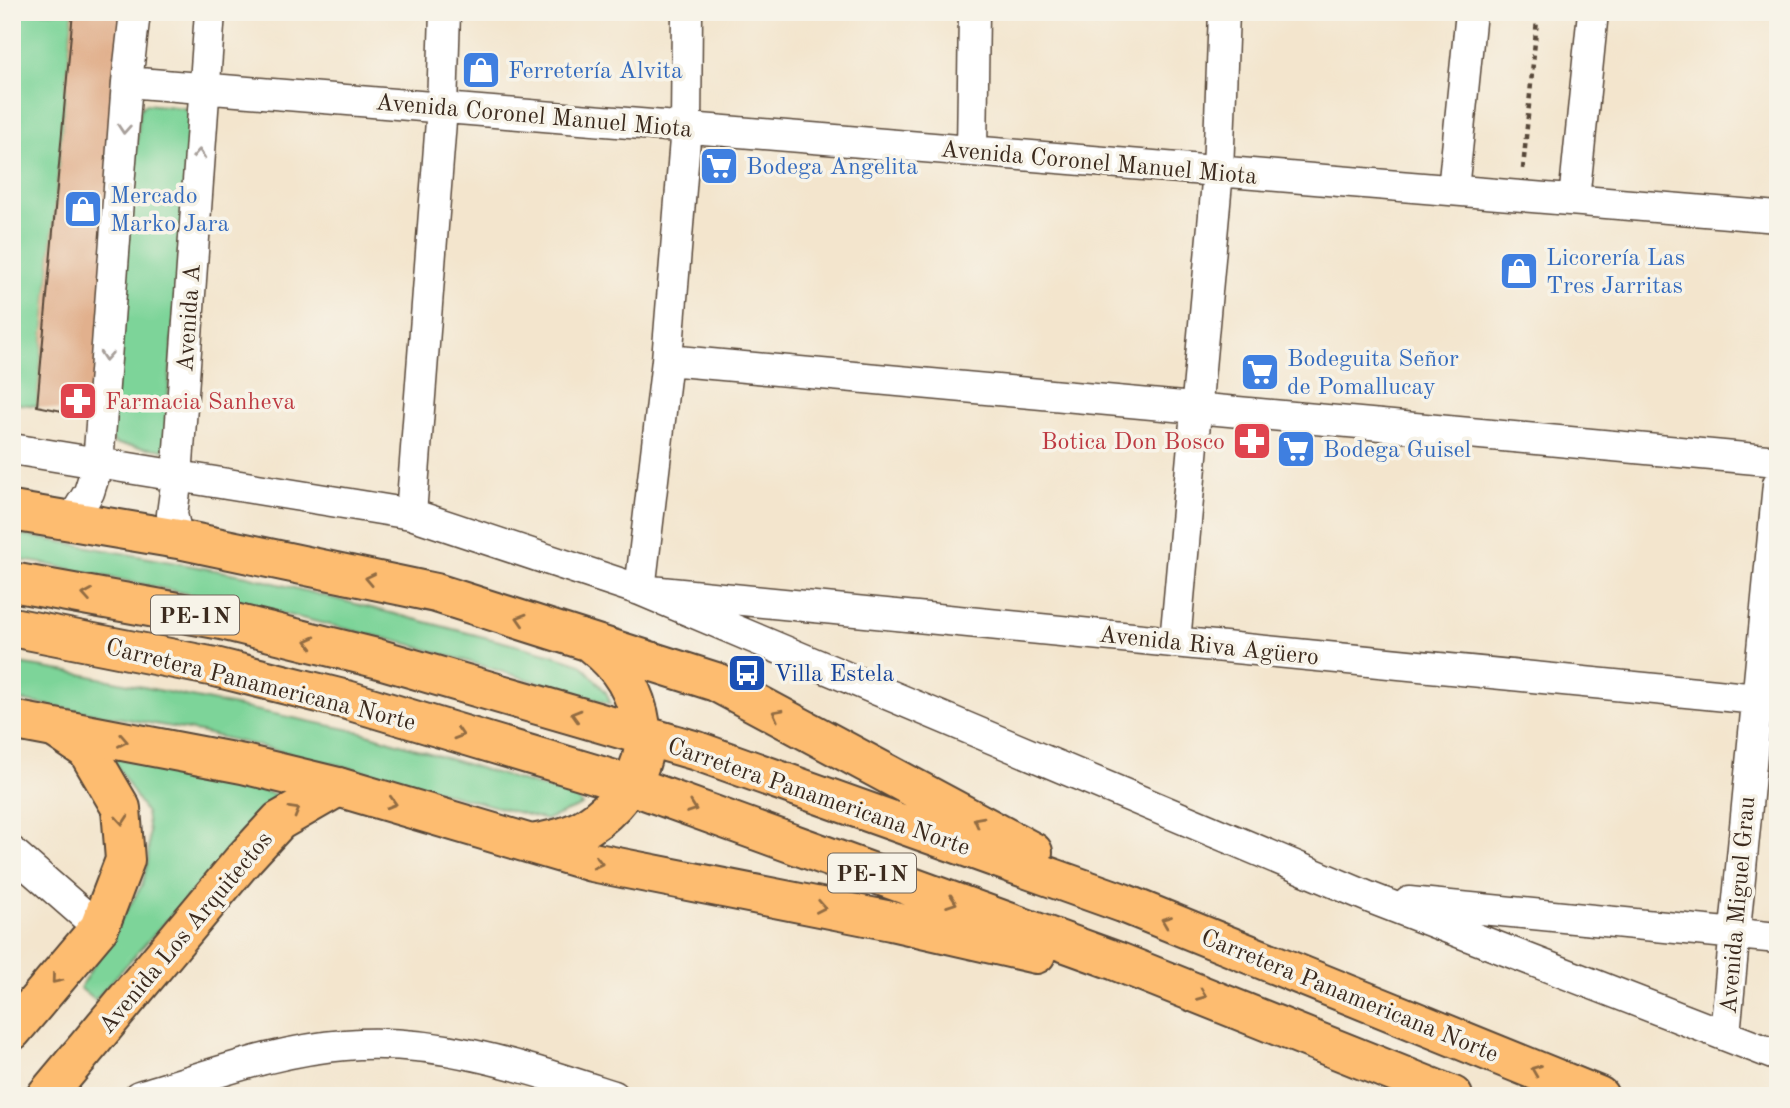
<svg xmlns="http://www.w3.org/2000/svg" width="1790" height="1108" font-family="'Old Standard TT',serif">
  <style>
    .green { fill: #7dd499; stroke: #5c7f5c; stroke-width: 2 }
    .building { fill: #e1b08d }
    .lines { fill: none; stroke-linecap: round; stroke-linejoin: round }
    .street-casing { stroke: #574638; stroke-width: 33 }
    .primary-casing { stroke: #574638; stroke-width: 42 }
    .highway-casing { stroke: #574638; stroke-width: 42 }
    .path { stroke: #574638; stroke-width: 4.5; stroke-dasharray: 5 5; stroke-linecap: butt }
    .street { stroke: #fff; stroke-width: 30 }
    .primary { stroke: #fdbc70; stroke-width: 38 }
    .highway { stroke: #fdbc70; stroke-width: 38 }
    .oneway { stroke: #a79f9a }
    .oneway2 { stroke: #926c43 }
    .labels { text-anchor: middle; stroke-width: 7; stroke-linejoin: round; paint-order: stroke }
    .shield { fill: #f7f3e8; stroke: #73665b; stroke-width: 2 }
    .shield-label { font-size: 23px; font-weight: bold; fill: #3b2a1e }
    .shop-label { font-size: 24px; fill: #366cbe; stroke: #f7f3e8; text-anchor: start }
    .street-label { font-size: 24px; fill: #3b2a1e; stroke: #f7f3e8 }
    .health-label { font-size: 24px; fill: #be3a42; stroke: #f7f3e8; text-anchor: start }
    .transit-label { font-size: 24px; fill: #164399; stroke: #f7f3e8; text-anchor: start }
  </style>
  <rect width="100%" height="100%" fill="#f7f3e8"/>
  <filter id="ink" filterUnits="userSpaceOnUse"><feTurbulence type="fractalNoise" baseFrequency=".0143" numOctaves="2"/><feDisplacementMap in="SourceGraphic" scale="14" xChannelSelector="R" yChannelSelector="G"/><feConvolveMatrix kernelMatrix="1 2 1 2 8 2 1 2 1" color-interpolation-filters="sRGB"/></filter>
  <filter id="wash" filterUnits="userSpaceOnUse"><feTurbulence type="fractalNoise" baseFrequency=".00686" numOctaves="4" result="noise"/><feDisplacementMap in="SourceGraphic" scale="28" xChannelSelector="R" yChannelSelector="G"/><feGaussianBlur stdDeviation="1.57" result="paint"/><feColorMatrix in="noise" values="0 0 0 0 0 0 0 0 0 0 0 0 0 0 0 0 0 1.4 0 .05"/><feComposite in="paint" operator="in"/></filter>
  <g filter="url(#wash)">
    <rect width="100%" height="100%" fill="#f3e5cd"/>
    <path class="green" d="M12 12H73L37 406 12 403Z
      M145 104 184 108 190 115 164 450 115 444 111 435 140 109Z
      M12 533 247 576 550 654 581 664 606 692 611 704 409 644 280 613 41 563 12 559Z
      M12 663 75 673 361 732 577 798 582 805 546 820 371 773 200 732 12 699Z
      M111 756 279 795 95 1000 80 988 142 885 148 861 149 832 146 813Z"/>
    <g id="blocks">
      <path class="building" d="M73 12H128L92 417 37 406Z"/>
    </g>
  </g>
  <g filter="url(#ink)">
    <use href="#blocks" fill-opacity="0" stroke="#574638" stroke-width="2"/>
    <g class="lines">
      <g class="street-casing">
        <path id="street" d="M687 12 686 127 667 360 640 590 1778 701
          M127 82 1778 217
          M972 151 974 12
          M1453 190 1471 12
          M1574 200 1593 12
          M667 360 1778 461
          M12 449 411 514 640 590 1371 898 1778 1056
          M411 514 442 108 445 12
          M72 520 89 492 98 464 127 82 135 12
          M178 539 172 514 177 477 210 12
          M1175 642 1218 171 1224 12
          M12 852 99 928
          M1409 902 1778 938
          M1725 1034 1778 484
          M139 1096C206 1077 275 1050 345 1045 438 1037 527 1068 614 1096"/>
      </g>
      <g class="primary-casing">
        <path id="primary" d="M12 1031 99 928 125 860 121 808 87 750 56 729
          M46 1096 244 859 279 821 338 787"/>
      </g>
      <g class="highway-casing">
        <path id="highway" d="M12 511 178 539 436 593 716 682 1033 852
          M12 582 222 620 376 658 697 751 1123 903 1599 1096
          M12 627 215 667 347 700 628 784 1116 961 1453 1096
          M12 720 243 764 338 787 592 862 891 921 1036 954
          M532 844C551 840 571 837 588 826 611 811 638 781 643 753 644 745 642 735 641 726 636 692 621 666 593 645"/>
      </g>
      <path class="path" d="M1523 169 1537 20"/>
      <use href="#street" class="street"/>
      <use href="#primary" class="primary"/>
      <use href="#highway" class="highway"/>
    </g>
    <defs><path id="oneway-chevron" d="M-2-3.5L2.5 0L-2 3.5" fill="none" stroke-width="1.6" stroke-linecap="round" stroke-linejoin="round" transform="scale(1.75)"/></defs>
    <g class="oneway">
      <use href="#oneway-chevron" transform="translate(124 129) rotate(94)"/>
      <use href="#oneway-chevron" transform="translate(199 154) rotate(-86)"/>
      <use href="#oneway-chevron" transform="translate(106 356) rotate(94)"/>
    </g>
    <g class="oneway2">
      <use href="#oneway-chevron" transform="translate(370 579) rotate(-168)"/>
      <use href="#oneway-chevron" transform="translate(87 595) rotate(-170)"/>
      <use href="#oneway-chevron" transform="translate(521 619) rotate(-163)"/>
      <use href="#oneway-chevron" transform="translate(310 642) rotate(-166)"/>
      <use href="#oneway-chevron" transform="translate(777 714) rotate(-152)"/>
      <use href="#oneway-chevron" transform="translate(576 715) rotate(-164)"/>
      <use href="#oneway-chevron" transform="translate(459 734) rotate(17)"/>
      <use href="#oneway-chevron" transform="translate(123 741) rotate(11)"/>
      <use href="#oneway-chevron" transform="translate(392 803) rotate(16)"/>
      <use href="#oneway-chevron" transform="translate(692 808) rotate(20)"/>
      <use href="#oneway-chevron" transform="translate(295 811) rotate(-30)"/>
      <use href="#oneway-chevron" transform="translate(122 820) rotate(85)"/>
      <use href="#oneway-chevron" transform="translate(978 821) rotate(-152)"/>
      <use href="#oneway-chevron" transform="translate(598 863) rotate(13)"/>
      <use href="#oneway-chevron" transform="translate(952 902) rotate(20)"/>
      <use href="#oneway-chevron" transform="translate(821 907) rotate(11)"/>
      <use href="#oneway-chevron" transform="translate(1166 921) rotate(-158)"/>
      <use href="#oneway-chevron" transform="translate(56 979) rotate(130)"/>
      <use href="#oneway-chevron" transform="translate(1202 995) rotate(22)"/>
      <use href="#oneway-chevron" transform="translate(1536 1070) rotate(-158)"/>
    </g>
  </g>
  <defs>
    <g id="shop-square" transform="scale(2.0125)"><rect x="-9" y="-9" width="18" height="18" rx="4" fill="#3f7fe0" stroke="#f7f3e8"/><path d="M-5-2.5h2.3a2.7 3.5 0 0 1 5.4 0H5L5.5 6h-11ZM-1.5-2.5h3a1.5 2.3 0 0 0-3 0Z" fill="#fff"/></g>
    <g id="supermarket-square" transform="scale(2.0125)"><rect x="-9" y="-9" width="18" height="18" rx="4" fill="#3f7fe0" stroke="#f7f3e8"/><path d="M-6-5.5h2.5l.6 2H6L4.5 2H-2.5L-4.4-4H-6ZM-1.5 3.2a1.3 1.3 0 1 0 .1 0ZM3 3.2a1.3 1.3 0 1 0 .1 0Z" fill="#fff"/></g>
    <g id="pharmacy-square" transform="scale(2.0125)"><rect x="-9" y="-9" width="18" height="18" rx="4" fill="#e0444e" stroke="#f7f3e8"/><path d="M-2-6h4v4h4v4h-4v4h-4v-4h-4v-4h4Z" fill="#fff"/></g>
    <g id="bus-square" transform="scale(2.0125)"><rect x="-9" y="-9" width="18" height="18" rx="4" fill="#1a4fb4" stroke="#f7f3e8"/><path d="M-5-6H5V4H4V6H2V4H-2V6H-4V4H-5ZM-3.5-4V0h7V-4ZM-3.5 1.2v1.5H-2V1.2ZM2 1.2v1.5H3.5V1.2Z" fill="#fff"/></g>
  </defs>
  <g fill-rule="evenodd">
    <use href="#shop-square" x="481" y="70"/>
    <use href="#supermarket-square" x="719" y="166"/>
    <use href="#shop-square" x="83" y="209"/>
    <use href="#shop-square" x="1519" y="271"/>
    <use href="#supermarket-square" x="1260" y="372"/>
    <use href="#pharmacy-square" x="78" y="401"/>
    <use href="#pharmacy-square" x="1252" y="441"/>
    <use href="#supermarket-square" x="1296" y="449"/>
    <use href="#bus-square" x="747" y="673"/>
  </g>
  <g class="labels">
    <g class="shield">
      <rect x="151" y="595.5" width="88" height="39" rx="5"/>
      <rect x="828" y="853.5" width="88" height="39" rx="5"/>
    </g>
    <g class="shield-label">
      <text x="195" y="623">PE-1N</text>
      <text x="872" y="881">PE-1N</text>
    </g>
    <g class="shop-label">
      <text x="508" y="78">Ferretería Alvita</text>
      <text x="746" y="174">Bodega Angelita</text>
      <text x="110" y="203">Mercado<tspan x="110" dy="28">Marko Jara</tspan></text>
      <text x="1546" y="265">Licorería Las<tspan x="1546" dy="28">Tres Jarritas</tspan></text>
      <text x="1287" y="366">Bodeguita Señor<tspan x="1287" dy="28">de Pomallucay</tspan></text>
      <text x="1323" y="457">Bodega Guisel</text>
    </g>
    <g class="street-label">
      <text transform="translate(534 115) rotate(5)" y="8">Avenida Coronel Manuel Miota</text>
      <text transform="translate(1099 162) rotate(5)" y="8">Avenida Coronel Manuel Miota</text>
      <text transform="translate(188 318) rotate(-86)" y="8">Avenida A</text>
      <text transform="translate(1209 645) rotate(6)" y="8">Avenida Riva Agüero</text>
      <text transform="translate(261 684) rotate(14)" y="8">Carretera Panamericana Norte</text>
      <text transform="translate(819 796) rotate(19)" y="8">Carretera Panamericana Norte</text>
      <text transform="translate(1737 905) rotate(-85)" y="8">Avenida Miguel Grau</text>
      <text transform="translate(185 932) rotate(-50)" y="8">Avenida Los Arquitectos</text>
      <text transform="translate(1350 995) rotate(22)" y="8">Carretera Panamericana Norte</text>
    </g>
    <g class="health-label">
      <text x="105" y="409">Farmacia Sanheva</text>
      <text x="1225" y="449" text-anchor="end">Botica Don Bosco</text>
    </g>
    <g class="transit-label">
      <text x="774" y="681">Villa Estela</text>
    </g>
  </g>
  <rect width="1790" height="1108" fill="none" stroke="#f7f3e8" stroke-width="42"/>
</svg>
